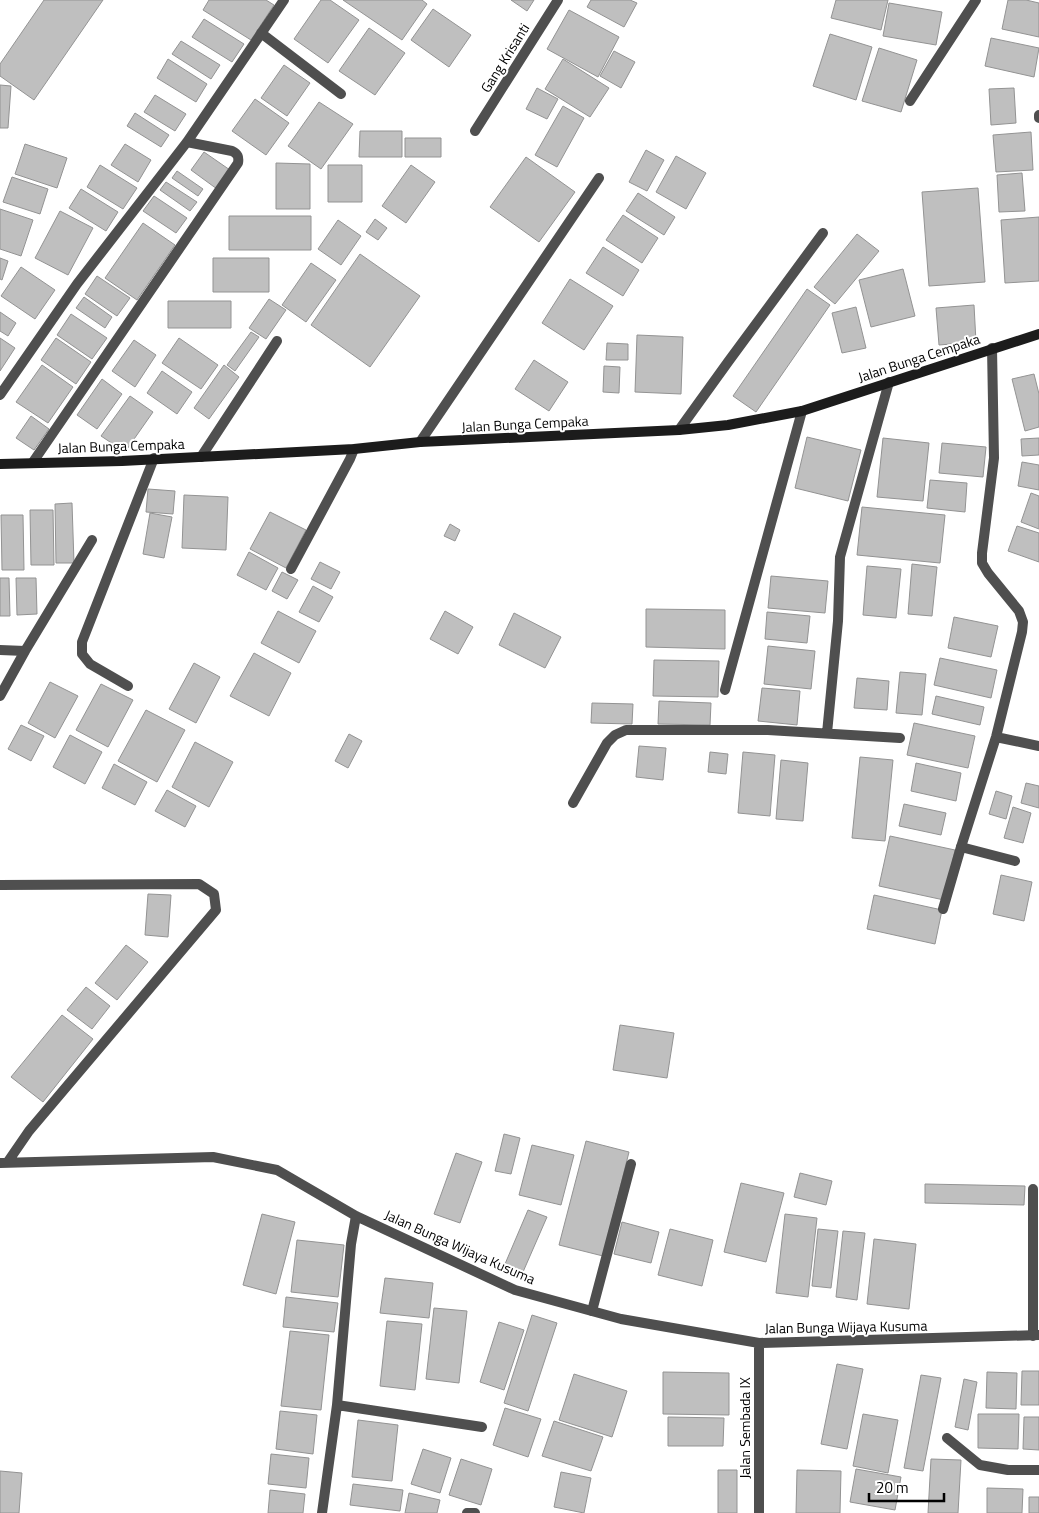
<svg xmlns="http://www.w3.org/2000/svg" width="1039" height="1513" font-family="'Titillium Web',sans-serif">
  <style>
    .building { fill: #bfbfbf; stroke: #939393 }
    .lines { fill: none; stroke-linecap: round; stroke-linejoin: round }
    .lane { stroke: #4f4f4f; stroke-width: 10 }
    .street { stroke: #4f4f4f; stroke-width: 10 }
    .secondary { stroke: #1c1c1c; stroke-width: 10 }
    .labels { text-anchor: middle; stroke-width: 4; stroke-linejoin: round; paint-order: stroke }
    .street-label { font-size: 14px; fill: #000; stroke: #fff }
  </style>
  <rect width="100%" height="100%" fill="#fff"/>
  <path class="building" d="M44 0H103L34 100 0 76V64Z
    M209 0H266L274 5 251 40 203 10Z
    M321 0H330L359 20 328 63 294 39Z
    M343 0H422L427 4 402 40Z
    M511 0H534L527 11Z
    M591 0H630L637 3 624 27 587 7Z
    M836 0H888L881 30 831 18Z
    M1008 0H1026L1039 3V37L1002 29Z
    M889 3 942 12 936 45 883 36Z
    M433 9 471 35 449 67 411 40Z
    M569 10 619 37 598 77 547 49Z
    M204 19 244 44 232 62 192 37Z
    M369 28 405 53 375 95 339 71Z
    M830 34 872 47 856 100 813 86Z
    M991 38 1039 48 1034 77 985 66Z
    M181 41 220 65 211 79 172 54Z
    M879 48 917 60 901 112 862 101Z
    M614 51 635 62 621 88 600 76Z
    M168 59 207 84 196 102 157 78Z
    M563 59 609 88 590 117 545 89Z
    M284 65 310 83 287 116 261 98Z
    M0 85 11 86 8 128H0Z
    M537 88 558 99 547 119 526 109Z
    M1014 88 1016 123 991 125 989 89Z
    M155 95 186 114 175 131 144 112Z
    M255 99 289 123 266 155 232 131Z
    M319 102 353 124 321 169 288 146Z
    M563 106 584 118 557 167 535 155Z
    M135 113 169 135 161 147 127 126Z
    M360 131H402V157H359Z
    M1031 132 1033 170 996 172 993 135Z
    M405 138H441V157H405Z
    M25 144 67 158 57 188 15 174Z
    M125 144 151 160 138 182 111 165Z
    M646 150 664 160 647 191 629 182Z
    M204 152 230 170 217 189 191 170Z
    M676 156 706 173 686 209 656 192Z
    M526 157 575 192 539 242 490 207Z
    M276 163 310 164V209H276Z
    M100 165 137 188 123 209 87 187Z
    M328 165H362V202H328Z
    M411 165 435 182 406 223 382 206Z
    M177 171 203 189 198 196 172 178Z
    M1022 173 1025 211 999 212 997 175Z
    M12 177 48 189 40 214 3 202Z
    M166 182 197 202 190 211 160 190Z
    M978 188 985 282 929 286 922 192Z
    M81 189 118 212 106 231 69 208Z
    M638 193 675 217 664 235 626 211Z
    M154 196 187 218 176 233 143 211Z
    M0 209 33 220 21 256 0 249Z
    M60 211 93 228 68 275 35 258Z
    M623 215 658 238 642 263 606 240Z
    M229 216H311V250H229Z
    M1039 217V281L1005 283 1001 220Z
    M375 219 387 228 378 240 366 232Z
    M338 220 361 236 341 265 318 249Z
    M143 223 175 245 137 300 105 278Z
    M857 234 879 251 835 304 814 287Z
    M603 247 639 270 623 296 586 273Z
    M360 254 420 296 370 367 311 325Z
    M0 258 8 261 2 280 0 279Z
    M213 258H269V292H213Z
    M311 263 336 280 306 322 282 305Z
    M21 267 55 290 35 319 1 296Z
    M903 269 915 316 871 327 859 280Z
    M97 276 130 298 117 316 85 294Z
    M570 279 613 306 584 350 542 323Z
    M807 289 830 305 756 412 733 396Z
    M84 297 112 317 105 328 76 308Z
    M269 299 286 310 266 339 249 328Z
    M168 301H231V328H168Z
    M974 305 976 342 939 345 936 308Z
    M856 307 866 348 842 353 832 313Z
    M0 312 16 323 8 336 0 331Z
    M71 314 107 338 92 359 57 335Z
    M251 332 259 337 235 371 227 365Z
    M637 335 683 337 681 394 635 392Z
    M0 338 15 348 0 371Z
    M56 338 91 362 76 384 41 360Z
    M179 338 218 365 201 389 162 363Z
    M134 340 156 355 135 387 112 371Z
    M607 343 628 344V360H606Z
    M534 360 568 382 549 411 515 389Z
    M42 365 73 387 48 423 16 402Z
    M224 365 239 377 209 419 194 408Z
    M604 366 620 367 619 393 603 392Z
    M162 371 192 392 177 414 147 393Z
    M1034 374 1039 394V427L1025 431 1012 379Z
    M102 379 122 394 97 429 77 415Z
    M130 396 153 412 125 452 101 436Z
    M31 416 49 429 34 450 16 438Z
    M807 437 861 450 848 501 795 488Z
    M883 438 929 443 923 501 877 497Z
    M1039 438V455L1022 456 1021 439Z
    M942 443 986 447 983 477 939 473Z
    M1022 462 1039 465V490L1018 486Z
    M930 480 967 483 965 512 927 508Z
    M148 489 175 491 173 514 146 512Z
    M1031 493 1039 496V529L1021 522Z
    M184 495 228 497 226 550 182 548Z
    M72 503 74 563H56L55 504Z
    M862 507 945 515 940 563 857 555Z
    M30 510H53L54 565H31Z
    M270 512 306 530 286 568 250 549Z
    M150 513 172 517 164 558 143 554Z
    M1 515H23L24 570H2Z
    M450 524 460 530 455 541 444 536Z
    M1017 526 1039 533V562L1008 551Z
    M249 552 278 568 266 590 237 575Z
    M320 562 340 572 331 589 311 579Z
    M912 564 937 567 932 616 908 614Z
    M867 566 901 569 896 618 863 615Z
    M282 572 298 580 287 599 272 591Z
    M771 576 828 581 825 613 768 608Z
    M0 578H9L10 616H0Z
    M16 578H36L37 614 17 615Z
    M313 586 333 597 319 622 299 612Z
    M646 609 725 610V649L646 647Z
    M278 611 316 631 299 663 261 643Z
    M445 611 473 627 458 654 430 639Z
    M767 612 810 616 807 643 765 639Z
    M514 613 561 637 545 668 499 645Z
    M954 617 998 626 991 657 948 648Z
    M768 646 815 651 811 689 764 684Z
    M254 653 291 673 269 716 230 696Z
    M940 658 997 670 991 698 934 685Z
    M654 660 719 661 718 697 653 696Z
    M194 663 220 677 196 723 169 709Z
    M900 672 926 674 922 715 896 713Z
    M857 678 889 681 887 710 854 708Z
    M50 682 78 696 55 738 28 723Z
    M101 684 133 700 108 747 76 730Z
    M762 688 800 691 797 725 758 721Z
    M936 696 984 707 980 725 932 714Z
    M659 701 711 703 710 725 658 724Z
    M592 703 633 704 632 724 591 723Z
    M146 710 185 730 157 782 118 761Z
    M914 723 975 736 968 768 907 755Z
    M21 725 44 736 31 761 8 749Z
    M349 734 362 741 348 768 335 761Z
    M70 735 102 752 85 784 53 767Z
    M195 742 233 762 209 807 172 787Z
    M639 746 666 748 663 780 636 777Z
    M710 752 728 754 726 774 708 772Z
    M743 752 775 755 770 816 738 813Z
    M860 757 893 760 885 841 852 838Z
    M781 760 808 763 803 821 776 819Z
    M916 763 961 773 956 801 911 791Z
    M114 764 147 782 135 805 102 788Z
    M1026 783 1039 786V808L1021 803Z
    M167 790 196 806 185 827 155 811Z
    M996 791 1012 796 1006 819 989 814Z
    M904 804 946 813 941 835 899 826Z
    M1013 807 1031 813 1023 843 1004 838Z
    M890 836 955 850 944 900 879 886Z
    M1001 875 1032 882 1024 921 993 914Z
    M148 894 171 895 168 937 145 935Z
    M874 895 942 910 935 944 867 929Z
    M126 945 148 962 117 1000 95 983Z
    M86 987 110 1006 92 1029 67 1010Z
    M62 1015 93 1039 43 1102 11 1077Z
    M620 1025 674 1033 667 1078 613 1070Z
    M504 1134 520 1138 511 1174 495 1171Z
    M586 1141 629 1152 603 1256 559 1245Z
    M532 1145 574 1155 561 1205 519 1195Z
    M456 1153 482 1162 460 1223 434 1214Z
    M800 1173 832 1181 826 1205 794 1197Z
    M741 1183 784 1193 766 1262 724 1252Z
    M925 1184 1025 1186 1024 1205 925 1203Z
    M528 1210 547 1217 523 1272 505 1264Z
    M262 1214 295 1222 276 1294 243 1285Z
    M785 1214 817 1218 808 1297 776 1293Z
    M622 1222 659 1232 651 1263 614 1254Z
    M670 1229 713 1240 702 1286 658 1275Z
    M818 1229 838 1231 831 1288 812 1286Z
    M843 1231 865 1233 857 1300 836 1297Z
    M874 1239 916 1244 909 1309 867 1304Z
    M297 1240 344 1245 338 1297 291 1292Z
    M385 1278 433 1283 429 1318 380 1313Z
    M286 1297 338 1303 334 1332 283 1327Z
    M434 1308 467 1311 459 1383 426 1379Z
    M532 1315 557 1323 528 1411 504 1403Z
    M387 1321 422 1324 415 1390 380 1386Z
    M499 1322 524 1330 504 1390 480 1382Z
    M290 1331 329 1335 321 1410 281 1406Z
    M837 1364 863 1369 847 1449 821 1444Z
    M1022 1371H1039V1405H1021Z
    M663 1372 729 1373V1415L663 1414Z
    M987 1372 1017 1373 1016 1409 986 1408Z
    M574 1374 627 1391 612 1437 559 1420Z
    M921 1375 941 1378 923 1471 904 1468Z
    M964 1379 977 1382 968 1430 955 1427Z
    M505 1408 541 1419 528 1457 493 1445Z
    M280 1411 317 1415 313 1454 276 1449Z
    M863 1414 898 1420 888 1473 853 1466Z
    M978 1414H1019L1018 1449 978 1448Z
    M668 1417 724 1418 723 1446H668Z
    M1024 1417H1039V1450L1023 1449Z
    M358 1420 398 1425 392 1481 352 1477Z
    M554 1421 603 1437 591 1471 542 1456Z
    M423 1449 451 1458 440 1493 411 1484Z
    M271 1454 309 1458 306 1488 268 1484Z
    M461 1459 492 1469 481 1505 449 1495Z
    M931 1459 961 1460 958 1513H928Z
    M856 1469 901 1477 895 1510 850 1502Z
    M718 1470H737V1513H718Z
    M797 1470 841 1471 840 1513H796Z
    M0 1471 22 1473 19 1513H0Z
    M561 1472 591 1478 584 1513 554 1507Z
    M353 1484 403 1490 400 1511 350 1505Z
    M987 1488 1023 1489 1022 1513H987Z
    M270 1490 305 1494 303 1513H268Z
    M409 1493 440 1500 437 1513H405Z
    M1029 1497H1039V1513H1029Z"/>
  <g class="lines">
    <path class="lane" d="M679 430 728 362 823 233
      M201 457 277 341
      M291 569 350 459 354 449
      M725 690 802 411
      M961 847 1015 861
      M1033 1189V1336
      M592 1311 631 1164"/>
    <path class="street" d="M261 33 341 94
      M910 101 976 0
      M1039 115V118
      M475 131 558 0
      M0 395 77 284 187 142 284 0
      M420 442 599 178
      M33 462 238 163C239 157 238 154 232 151L187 142
      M0 650 25 651 0 696
      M25 651 92 540
      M128 686 90 664 82 654V642L154 458
      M827 733 838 621 840 557 889 382
      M996 737 1039 746
      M573 803 607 743 615 735 626 730H768L900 738
      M0 885 199 884 214 894 216 910 29 1131 7 1163
      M943 909 961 847 996 737 1022 632 1023 622 1019 611 988 573 982 563V553L994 458 992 348
      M0 1163 213 1157 277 1170 356 1216 515 1290 621 1319 759 1343 1039 1335
      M337 1405 482 1427
      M947 1438 980 1465 1008 1470H1039
      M322 1513 337 1405 351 1244 356 1216
      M467 1513H475
      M759 1513V1343"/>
    <path class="secondary" d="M0 464 122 461 354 449 420 442 679 430 728 425 802 411 1039 334"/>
  </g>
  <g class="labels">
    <g class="street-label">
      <text transform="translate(505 58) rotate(-58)" y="5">Gang Krisanti</text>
      <text transform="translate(919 358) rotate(-18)" y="5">Jalan Bunga Cempaka</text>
      <text transform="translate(525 424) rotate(-3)" y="5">Jalan Bunga Cempaka</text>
      <text transform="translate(121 446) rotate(-2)" y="5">Jalan Bunga Cempaka</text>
      <text transform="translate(460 1247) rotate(24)" y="5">Jalan Bunga Wijaya Kusuma</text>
      <text transform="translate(846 1327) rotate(-1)" y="5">Jalan Bunga Wijaya Kusuma</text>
      <text transform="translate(745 1428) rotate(-90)" y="5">Jalan Sembada IX</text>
    </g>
  </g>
  <path d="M869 1493v8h75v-8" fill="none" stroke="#000000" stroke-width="2.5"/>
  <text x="876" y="1493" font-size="15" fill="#000000" stroke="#ffffff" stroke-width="4" paint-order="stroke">20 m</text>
</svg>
